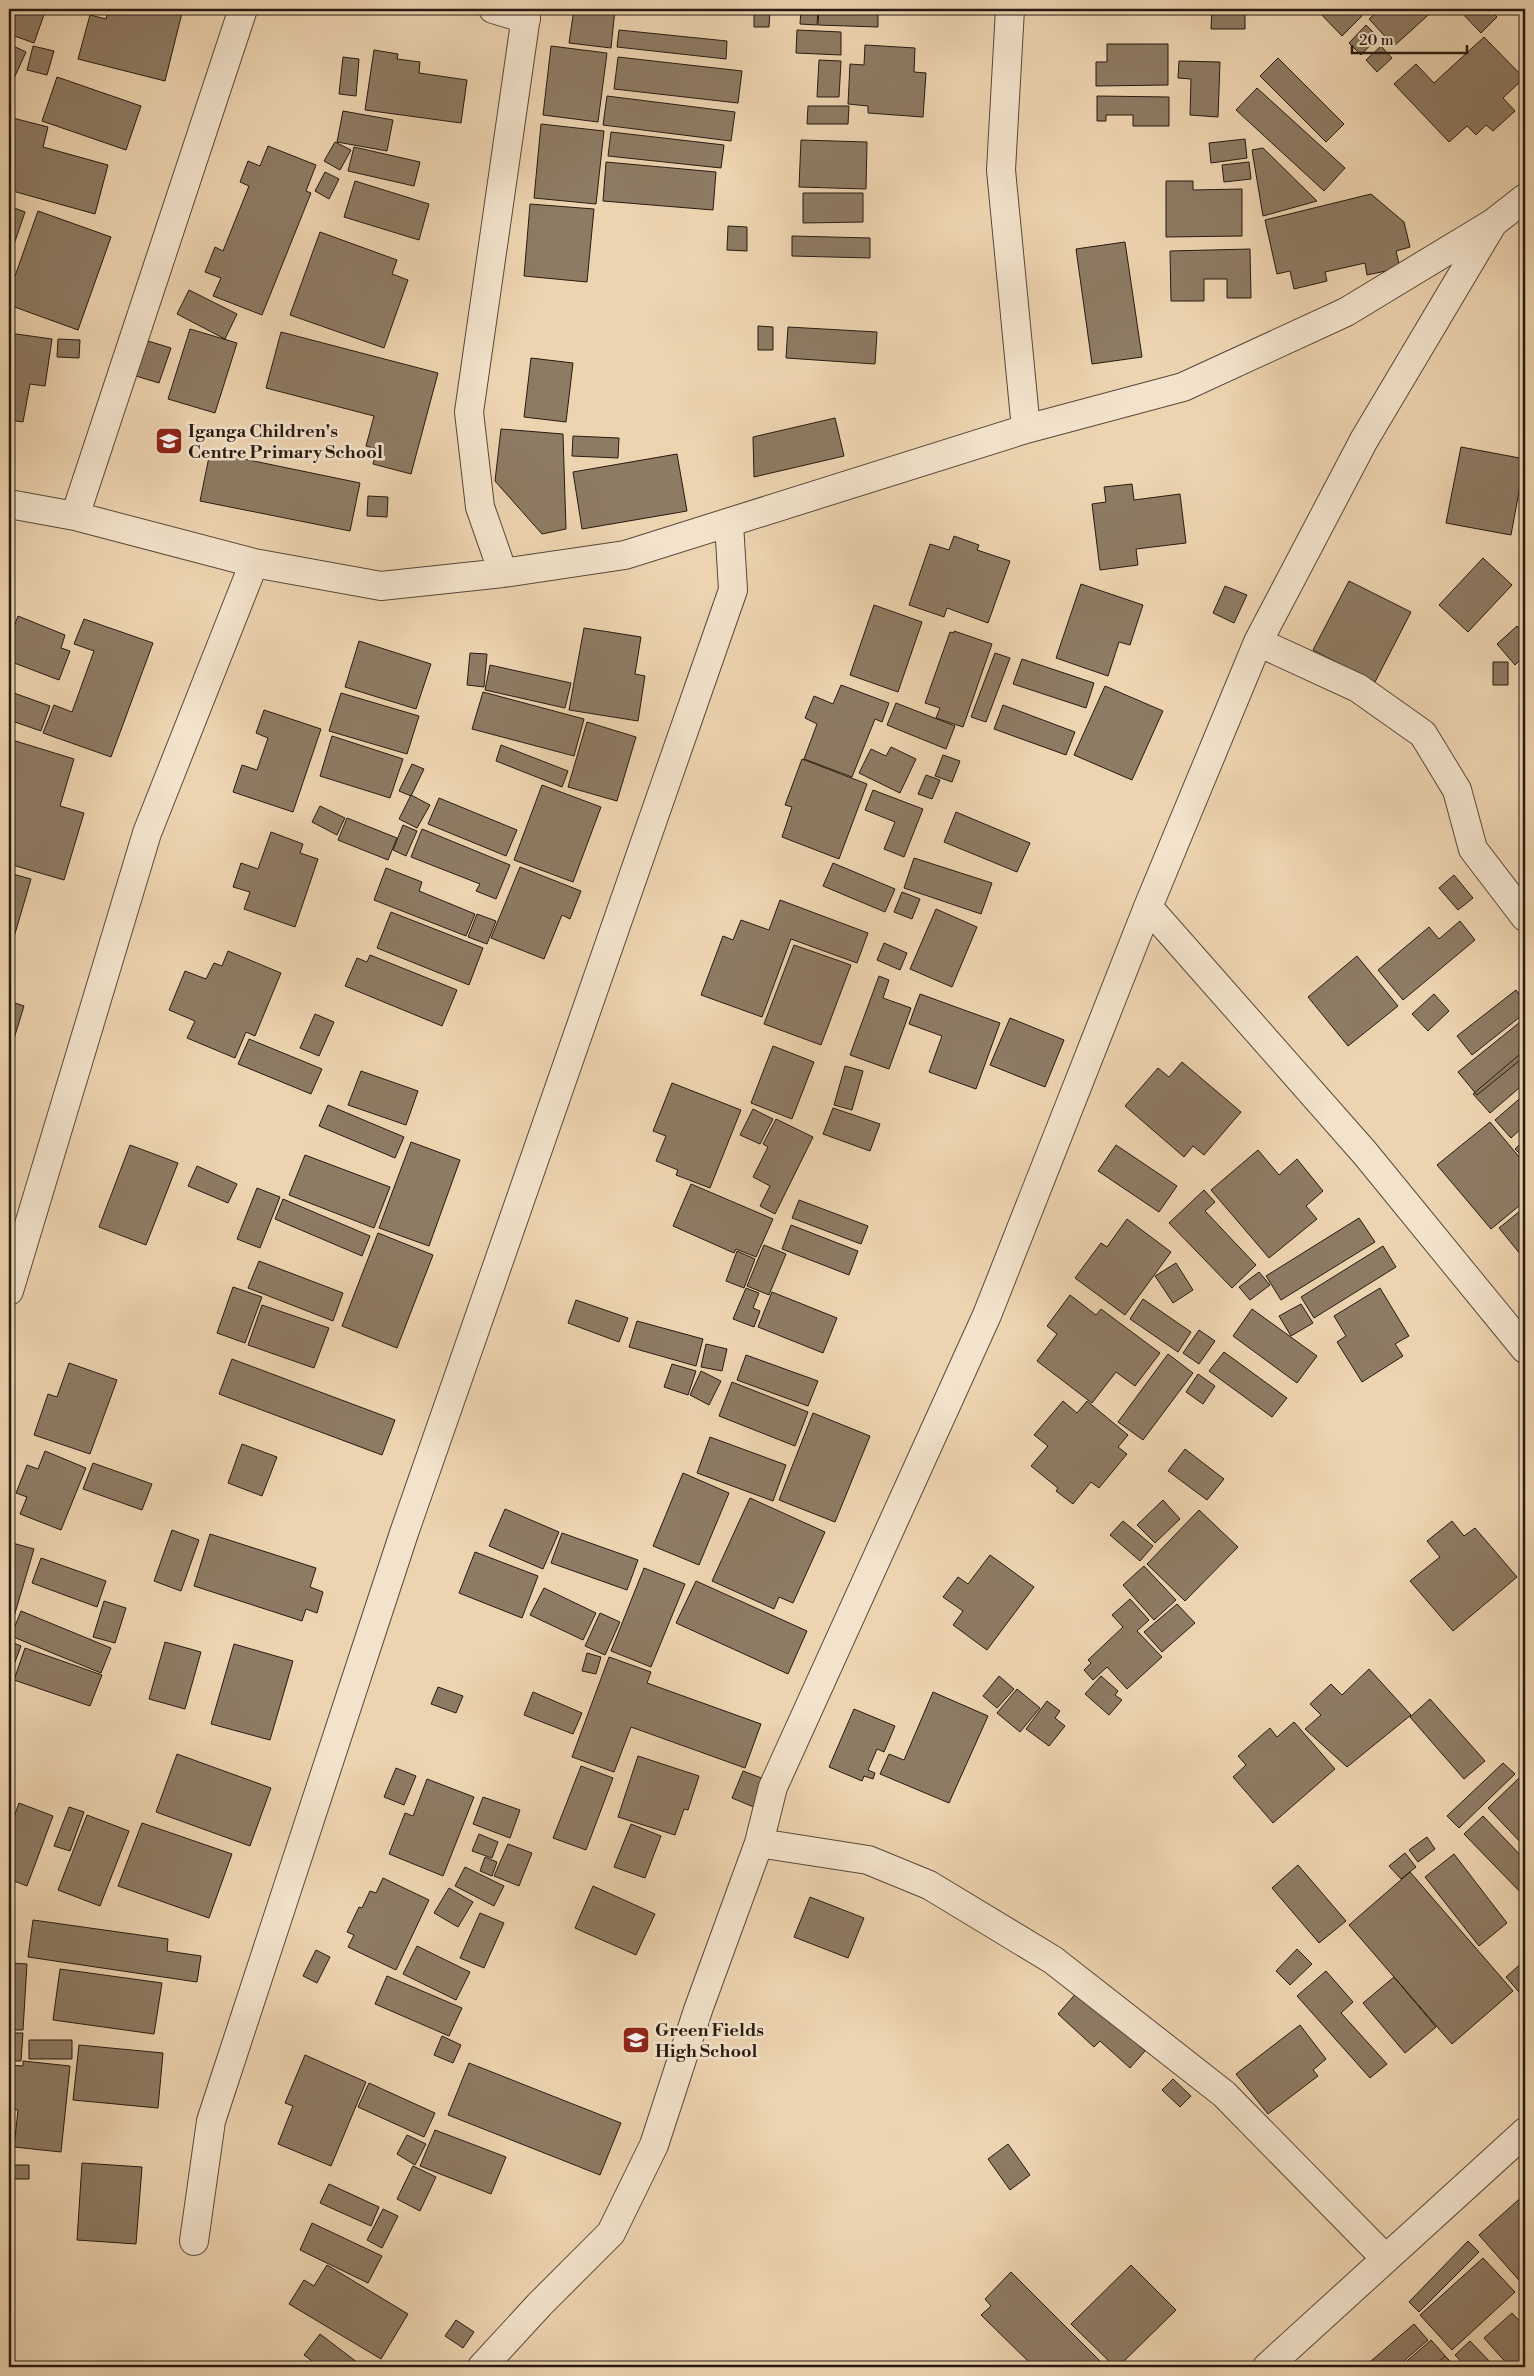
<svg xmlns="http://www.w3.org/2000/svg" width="1534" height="2376" font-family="'Libre Bodoni',serif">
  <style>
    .building { fill: #8e7b64; stroke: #271a11 }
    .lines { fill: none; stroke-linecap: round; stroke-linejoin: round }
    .minor-casing { stroke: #584839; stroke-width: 30 }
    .minor { stroke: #f3e3cc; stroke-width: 28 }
    .labels { text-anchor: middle; stroke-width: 5; stroke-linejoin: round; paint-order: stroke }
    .poi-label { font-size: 18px; font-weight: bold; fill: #271a11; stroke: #f3e3cc; text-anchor: start }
  </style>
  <rect width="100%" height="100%" fill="#edd4b0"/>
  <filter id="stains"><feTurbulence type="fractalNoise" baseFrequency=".004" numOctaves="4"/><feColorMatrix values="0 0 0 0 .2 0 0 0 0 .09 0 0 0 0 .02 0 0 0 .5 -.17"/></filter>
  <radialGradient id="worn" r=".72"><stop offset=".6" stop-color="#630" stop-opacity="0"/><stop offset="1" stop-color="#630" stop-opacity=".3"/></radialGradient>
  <path class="building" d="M9 9H46L34 43 9 34Z
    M108 9H166L182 13 165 81 78 59 90 15 106 19Z
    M574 9H615L611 48 569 43Z
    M689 9H725V13Z
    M754 9H770L769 27H754Z
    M801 9H818L817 25 800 24Z
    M819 9H878V27L818 25Z
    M1212 9H1245V29H1211Z
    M1316 9H1355L1362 16 1342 36Z
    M1380 9H1435L1394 46 1369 19Z
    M1458 9H1489L1497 17 1481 33Z
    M1366 25 1378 37 1361 55 1349 43Z
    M619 30 727 41 726 59 617 47Z
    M797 30 841 32V55L796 53Z
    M1484 37 1524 78 1503 98 1515 111 1493 131 1486 125 1476 135 1467 126 1449 142 1394 84 1416 64 1434 83Z
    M9 44 26 52 11 85H9Z
    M1107 44H1168V85L1096 86V62H1107Z
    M865 45 915 48 914 72 926 73 923 117 868 113V106L848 104 850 64 864 65Z
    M33 46 54 51 47 75 27 70Z
    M551 46 607 53 598 122 543 115Z
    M1381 46 1392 58 1377 72 1366 60Z
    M374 50 398 54 397 59 420 62 419 73 467 80 461 123 365 110Z
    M343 57 359 59 356 96 339 94Z
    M618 57 742 71 738 103 614 89Z
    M1278 58 1344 124 1326 142 1260 76Z
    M819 60 841 61 839 97H817Z
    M1179 61 1220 62 1218 117 1190 115 1191 79 1178 78Z
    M57 77 141 106 126 150 42 121Z
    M1257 88 1345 168 1324 191 1236 110Z
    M607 96 735 112 731 141 603 125Z
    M1097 96 1169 97V126H1133V115H1106V121H1097Z
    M808 106H849L848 124H807Z
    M343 111 393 120 387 151 337 142Z
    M9 117 48 127 43 147 108 165 95 214 9 190Z
    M541 124 604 131 596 204 534 198Z
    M611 132 724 145 721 168 608 156Z
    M1245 139 1247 158 1211 163 1209 143Z
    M801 140 867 142 866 189 799 187Z
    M335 142 351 150 340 170 324 161Z
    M268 146 316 165 306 191 311 193 262 315 213 296 221 278 205 272 215 247 223 251 249 186 240 182 248 161 260 166Z
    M354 147 420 162 414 186 348 171Z
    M1263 148 1317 201 1263 216 1252 150Z
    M606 162 716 172 713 210 603 201Z
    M1249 162 1251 179 1224 182 1222 165Z
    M325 172 339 179 329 199 315 191Z
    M355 181 429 204 419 240 344 217Z
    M1166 181H1193V190L1242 189V236L1166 237Z
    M803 193H863V222L803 223Z
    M1371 194 1404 222 1410 247 1396 251 1400 268 1367 275 1365 263 1325 272 1327 281 1294 289 1290 271 1277 274 1265 220Z
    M530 204 594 209 587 282 524 276Z
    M9 206 25 212 9 259Z
    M38 211 111 237 78 330 9 305V293Z
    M728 226 747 227V251L727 250Z
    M320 232 397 260 392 274 408 280 384 348 290 315Z
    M792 236 870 238V258L792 256Z
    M1125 242 1142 357 1092 364 1076 249Z
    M1250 249 1251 298H1227V279H1204V301H1171L1170 251Z
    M189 290 237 314 225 339 177 314Z
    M758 326 773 327V350H758Z
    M788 327 877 332 875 364 786 358Z
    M190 329 237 343 215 413 168 399Z
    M281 332 438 373 411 474 373 464 377 449 366 446 374 416 266 388Z
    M9 333 52 339 45 386 30 384 23 422 9 420Z
    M58 339 80 340 79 358 57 357Z
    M148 341 171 348 159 383 136 376Z
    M531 358 573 363 566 422 524 417Z
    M835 418 844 456 754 477 753 437Z
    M501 429 563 434 566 529 542 534 495 481Z
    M573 436 619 438 618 458 572 456Z
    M1461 447 1525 459 1511 535 1446 523Z
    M210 452 360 483 350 531 200 501Z
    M677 454 687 511 582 529 573 472Z
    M1132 484 1134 500 1180 494 1186 543 1136 549 1138 565 1100 570 1092 504 1106 502 1104 487Z
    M368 496 388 497 387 517 367 516Z
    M954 536 979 545 977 550 1010 561 988 623 947 608 944 617 909 605 930 544 949 550Z
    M1483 558 1512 585 1468 632 1439 605Z
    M1349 581 1411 612 1375 682 1313 650Z
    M1081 584 1143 605 1130 645 1119 642 1108 676 1056 658Z
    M1225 586 1247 595 1234 623 1213 613Z
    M874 605 922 622 898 692 850 675Z
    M18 616 65 635 61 648 70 651 59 680 9 661V639Z
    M84 619 153 643 111 757 43 733 54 705 72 712 94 651 74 644Z
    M1517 626 1525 635V655L1515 665 1497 644Z
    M584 628 641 637 635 674 645 676 638 721 569 710Z
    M954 631 992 644 963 727 936 718 940 708 925 703 950 632 954 633Z
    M359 641 431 664 416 709 345 687Z
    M470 653 487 654 484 687 467 685Z
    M995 653 1010 658 986 722 971 717Z
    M1022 659 1094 683 1086 708 1013 684Z
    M1493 662H1508V685H1493Z
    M490 665 571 683 565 708 485 690Z
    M841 685 889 703 882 722 875 719 852 777 804 759 817 724 805 718 814 696 833 704Z
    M1105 686 1163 711 1132 780 1074 755Z
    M483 692 584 719 574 756 472 729Z
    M14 693 50 706 41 731 9 720V708Z
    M341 693 419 716 407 754 329 731Z
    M896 703 955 726 946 749 887 725Z
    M1003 705 1075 732 1066 755 994 729Z
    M264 710 321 729 293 812 233 792 242 765 257 770 268 738 256 733Z
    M587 722 636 737 617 801 568 787Z
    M332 736 403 759 390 798 320 776Z
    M9 739 74 759 60 806 84 813 64 880 9 864Z
    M501 745 568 771 562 787 496 761Z
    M891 747 916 759 900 793 859 773 871 749 886 756Z
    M943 755 960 761 952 782 935 776Z
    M802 759 867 784 839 859 782 837 792 807 785 805Z
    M412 764 424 769 411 796 399 791Z
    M926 775 940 780 932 799 918 794Z
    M542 785 601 807 573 882 514 860Z
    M873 790 923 809 904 857 884 849 895 822 865 810Z
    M411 795 430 805 417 828 399 819Z
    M439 798 517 830 506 856 428 824Z
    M320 806 345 818 337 835 312 822Z
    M956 812 1030 843 1017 872 944 842Z
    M347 818 397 838 388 860 338 840Z
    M403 825 417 831 406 856 393 850Z
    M422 829 510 865 496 899 476 891 480 884 411 857Z
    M271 832 303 844 300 853 318 859 295 927 244 909 250 892 233 887 241 863 258 869Z
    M914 858 992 883 981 914 904 888Z
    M833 863 895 889 885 912 823 886Z
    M520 867 581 891 570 919 562 915 544 959 491 938Z
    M386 868 422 882 419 891 475 914 466 936 374 900Z
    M9 873 31 879 9 954Z
    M1454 875 1473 898 1458 910 1439 888Z
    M902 892 920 899 912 919 894 912Z
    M780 900 868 933 857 963 791 939 762 1017 701 995 723 936 733 940 741 920 769 930Z
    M936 909 977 927 952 987 910 969Z
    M391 912 483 948 469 985 377 948Z
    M477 914 496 921 487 944 468 937Z
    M1460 921 1475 940 1403 1000 1378 970 1429 927 1439 939Z
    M884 943 907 953 900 970 877 960Z
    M794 945 851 965 821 1045 764 1024Z
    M228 951 281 973 255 1036 246 1032 235 1058 187 1038 195 1021 169 1010 185 971 206 979 214 963 222 966Z
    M370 955 457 990 442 1026 345 986 357 958 367 962Z
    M1357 956 1398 1006 1348 1046 1308 997Z
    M879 976 889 980 883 998 911 1008 889 1069 850 1055Z
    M1516 990 1525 1003V1013L1472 1055 1457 1036Z
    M920 994 1000 1023 976 1089 929 1072 942 1036 909 1024Z
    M1434 994 1449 1011 1428 1031 1412 1014Z
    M9 1001 24 1006 9 1055Z
    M315 1014 334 1022 319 1056 300 1048Z
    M1010 1018 1064 1040 1045 1087 990 1065Z
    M1525 1018V1056L1477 1095 1458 1072Z
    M249 1039 322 1069 311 1094 238 1064Z
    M773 1046 814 1062 792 1119 751 1103Z
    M1525 1050V1083L1490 1113 1473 1094Z
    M1182 1062 1241 1112 1204 1155 1193 1146 1184 1157 1125 1106 1158 1068 1169 1077Z
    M845 1066 863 1071 852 1110 834 1105Z
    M361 1071 418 1091 406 1125 348 1105Z
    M672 1083 741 1110 710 1188 676 1175 678 1170 656 1161 666 1136 653 1131Z
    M1525 1094V1125L1511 1138 1495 1120Z
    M328 1105 404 1137 395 1158 319 1126Z
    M833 1108 880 1124 870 1151 823 1134Z
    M753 1109 773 1119 760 1144 740 1135Z
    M776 1119 813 1137 775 1214 760 1206 770 1186 753 1177 768 1147 763 1144Z
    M1490 1122 1525 1164V1201L1491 1229 1437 1165Z
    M1525 1139V1159L1515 1149Z
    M411 1142 460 1160 429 1246 379 1228Z
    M130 1145 178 1163 146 1245 99 1227Z
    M1116 1145 1177 1186 1159 1212 1098 1171Z
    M1258 1150 1279 1175 1297 1159 1323 1191 1306 1206 1317 1219 1269 1258 1211 1190Z
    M305 1155 390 1187 374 1228 289 1195Z
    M197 1166 237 1184 228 1203 188 1186Z
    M691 1184 773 1219 756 1257 736 1249 734 1253 673 1226Z
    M257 1188 280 1197 260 1248 237 1239Z
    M1204 1190 1215 1202 1205 1211 1256 1265 1232 1288 1169 1223Z
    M283 1199 370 1236 362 1256 275 1219Z
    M799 1200 868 1226 861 1244 792 1218Z
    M1525 1207V1260L1499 1228Z
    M1359 1218 1375 1242 1281 1300 1266 1276Z
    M1127 1219 1171 1252 1125 1315 1075 1278 1101 1243 1107 1247Z
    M791 1225 858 1251 849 1275 782 1249Z
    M378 1233 433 1255 397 1348 342 1326Z
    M764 1245 786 1254 769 1295 747 1286Z
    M1383 1246 1396 1267 1314 1318 1301 1297Z
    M737 1251 755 1259 744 1288 726 1281Z
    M259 1261 343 1293 333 1321 248 1288Z
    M1176 1263 1193 1290 1173 1303 1155 1276Z
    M1259 1272 1270 1285 1250 1300 1239 1287Z
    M233 1287 262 1297 245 1343 217 1333Z
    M746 1288 759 1293 753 1308 760 1311 754 1327 733 1319Z
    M1380 1288 1409 1336 1395 1344 1403 1356 1362 1382 1337 1342 1346 1336 1334 1316Z
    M772 1292 837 1318 823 1353 758 1327Z
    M1070 1295 1096 1315 1101 1309 1160 1353 1135 1386 1116 1372 1092 1403 1037 1361 1057 1334 1047 1326Z
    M1143 1299 1191 1332 1178 1352 1130 1319Z
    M576 1300 628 1318 619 1342 568 1323Z
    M1301 1304 1313 1323 1291 1336 1279 1316Z
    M262 1305 329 1328 314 1368 248 1345Z
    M1252 1309 1317 1356 1297 1383 1233 1336Z
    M637 1321 703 1339 696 1366 629 1347Z
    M1199 1330 1215 1341 1199 1364 1183 1353Z
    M706 1344 727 1349 722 1371 701 1367Z
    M1224 1352 1287 1398 1272 1417 1209 1371Z
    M1168 1354 1193 1373 1143 1440 1118 1422Z
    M746 1355 818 1381 808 1406 737 1380Z
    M232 1359 395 1420 382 1455 219 1394Z
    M69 1363 117 1380 90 1454 34 1435 48 1394 57 1397Z
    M672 1364 696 1371 688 1395 664 1387Z
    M701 1371 721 1381 709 1405 690 1395Z
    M1198 1374 1215 1386 1203 1404 1186 1392Z
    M732 1382 808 1412 795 1446 719 1416Z
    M1063 1401 1077 1413 1087 1401 1128 1435 1118 1447 1127 1454 1099 1488 1091 1482 1073 1504 1056 1491 1058 1488 1031 1466 1048 1446 1034 1435Z
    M813 1413 870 1436 835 1522 779 1500Z
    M710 1437 786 1465 773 1501 697 1473Z
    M242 1444 277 1457 262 1496 228 1483Z
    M1185 1449 1224 1479 1207 1500 1168 1471Z
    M45 1451 86 1468 61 1530 20 1514 27 1497 16 1493 27 1465 38 1469Z
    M93 1463 152 1484 142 1510 83 1489Z
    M683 1473 729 1493 699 1565 653 1546Z
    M750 1498 825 1532 793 1603 779 1597 774 1609 712 1581Z
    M1163 1500 1180 1519 1155 1543 1137 1525Z
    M505 1509 559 1532 543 1569 489 1546Z
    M1199 1510 1238 1547 1185 1601 1147 1564Z
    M1123 1521 1153 1546 1140 1561 1110 1535Z
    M1452 1521 1464 1536 1475 1528 1517 1577 1453 1631 1410 1581 1440 1557 1427 1541Z
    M172 1530 199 1540 181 1591 154 1581Z
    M562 1533 638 1560 627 1590 551 1563Z
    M210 1534 316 1568 310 1587 323 1592 317 1613 306 1609 302 1621 194 1586Z
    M9 1542 34 1549 10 1630H9Z
    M475 1552 538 1576 522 1618 459 1593Z
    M990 1555 1034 1587 987 1650 953 1625 963 1611 943 1597 958 1577 968 1584Z
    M41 1558 106 1581 97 1607 32 1583Z
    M1144 1566 1176 1600 1154 1620 1123 1585Z
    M644 1568 685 1584 651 1667 611 1651Z
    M696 1581 807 1631 788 1674 676 1623Z
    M544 1588 596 1613 583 1640 530 1615Z
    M1130 1599 1149 1620 1137 1631 1162 1657 1127 1689 1107 1667 1093 1680 1084 1670 1091 1663 1088 1660 1123 1627 1112 1615Z
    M104 1601 126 1608 115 1643 93 1637Z
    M1177 1604 1195 1623 1162 1652 1144 1632Z
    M21 1611 111 1648 101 1673 11 1636Z
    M600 1613 620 1622 605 1655 585 1646Z
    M9 1641 21 1646 9 1678Z
    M165 1642 201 1652 185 1709 149 1699Z
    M234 1644 293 1661 270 1740 211 1724Z
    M25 1648 102 1675 90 1706 14 1680Z
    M587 1653 601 1657 596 1674 582 1671Z
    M609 1657 651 1672 647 1683 761 1724 745 1768 631 1727 614 1772 572 1757Z
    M1369 1669 1411 1715 1347 1767 1305 1729 1321 1715 1310 1704 1331 1684 1342 1695Z
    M999 1676 1014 1689 997 1708 983 1696Z
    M1101 1676 1118 1691 1115 1695 1122 1700 1109 1715 1085 1694Z
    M438 1687 463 1696 456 1713 431 1704Z
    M1017 1689 1040 1708 1020 1732 997 1713Z
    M533 1692 582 1713 573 1734 524 1715Z
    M933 1692 988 1716 949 1803 880 1774 889 1754 904 1760Z
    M1430 1699 1485 1761 1464 1779 1410 1717Z
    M1047 1701 1060 1711 1055 1718 1065 1726 1049 1746 1026 1729Z
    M854 1709 895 1726 884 1752 877 1749 868 1770 875 1773 873 1779 864 1776 862 1781 829 1767Z
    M1294 1722 1335 1769 1273 1823 1233 1777 1246 1765 1238 1756 1270 1728 1277 1737Z
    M177 1754 271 1788 250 1846 156 1812Z
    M638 1756 699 1776 688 1810 684 1809 675 1835 618 1817Z
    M1503 1763 1515 1774 1459 1828 1447 1816Z
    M581 1766 613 1778 586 1850 553 1838Z
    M396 1768 416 1776 404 1805 384 1797Z
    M743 1771 772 1782 761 1810 732 1798Z
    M1520 1777 1525 1782V1847L1488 1808Z
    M427 1779 474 1797 443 1876 389 1854 405 1813 413 1816Z
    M483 1797 520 1810 510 1838 473 1824Z
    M19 1803 53 1816 27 1886 9 1879V1831Z
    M69 1807 84 1812 70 1851 54 1846Z
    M87 1815 129 1831 100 1906 58 1890Z
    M1483 1816 1525 1860V1897L1464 1834Z
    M142 1823 232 1854 209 1918 118 1886Z
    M631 1824 661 1836 645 1878 614 1867Z
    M479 1834 498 1842 492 1858 472 1851Z
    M1427 1837 1435 1849 1418 1862 1409 1850Z
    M508 1844 532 1853 519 1886 494 1876Z
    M1405 1853 1416 1867 1401 1879 1389 1866Z
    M1454 1854 1507 1923 1479 1946 1425 1877Z
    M485 1857 497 1862 492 1876 480 1871Z
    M1298 1865 1346 1921 1319 1943 1272 1888Z
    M465 1867 504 1886 494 1906 455 1886Z
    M1410 1872 1513 1991 1452 2044 1349 1925Z
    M383 1878 429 1900 396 1970 348 1947 354 1935 347 1932 359 1907 362 1908 370 1891 376 1893Z
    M593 1886 655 1914 636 1955 575 1928Z
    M449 1888 473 1902 458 1927 434 1913Z
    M810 1897 864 1918 848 1958 794 1937Z
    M480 1913 504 1923 484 1968 460 1958Z
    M33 1920 168 1939 167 1951 201 1956 197 1982 28 1957Z
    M417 1946 470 1972 456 2000 403 1974Z
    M1297 1949 1312 1964 1290 1985 1276 1971Z
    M316 1950 330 1957 317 1983 303 1976Z
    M1525 1960V1999L1506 1977Z
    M12 1963 27 1964 23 2030H9V1982H11Z
    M60 1969 162 1983 154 2034 53 2020Z
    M1326 1971 1353 2002 1341 2013 1387 2064 1370 2078 1297 1996Z
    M387 1976 462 2008 449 2036 375 2004Z
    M1394 1977 1436 2027 1405 2053 1363 2003Z
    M1078 1991 1145 2051 1130 2068 1100 2041 1094 2047 1058 2014Z
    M1300 2025 1326 2059 1313 2070 1318 2076 1268 2114 1236 2074Z
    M9 2033H23L21 2061H9Z
    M442 2036 461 2045 453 2063 434 2055Z
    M29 2040H72V2059H29Z
    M79 2045 163 2053 158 2108 73 2100Z
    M305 2055 366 2082 331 2166 278 2144 293 2106 285 2103Z
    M23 2061 70 2066 61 2152 14 2147 18 2110 9 2109V2065L23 2066Z
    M469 2063 621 2123 600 2175 448 2115Z
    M1173 2079 1191 2096 1180 2107 1162 2090Z
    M369 2083 435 2113 424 2137 358 2107Z
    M9 2113 12 2114 11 2140H9Z
    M435 2130 506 2157 491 2194 420 2166Z
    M407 2135 426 2144 415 2165 397 2154Z
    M1008 2144 1030 2175 1010 2190 988 2159Z
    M82 2163 142 2167 136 2244 77 2240Z
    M11 2165H29V2179H11Z
    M413 2166 436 2177 420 2211 397 2199Z
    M329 2184 379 2207 371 2226 320 2203Z
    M1525 2194V2287L1479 2235Z
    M383 2209 398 2216 382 2248 367 2240Z
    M312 2223 382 2256 368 2283 300 2250Z
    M1468 2241 1479 2252 1419 2312 1409 2302Z
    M1483 2258 1515 2292 1452 2350 1420 2315Z
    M327 2265 408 2314 381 2359 289 2304 304 2280 314 2286Z
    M1131 2265 1176 2310 1118 2367H1115L1071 2324Z
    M1011 2272 1100 2361 1093 2367H1034L981 2315 991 2306 985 2299Z
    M1512 2313 1525 2327V2367H1510L1484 2338Z
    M456 2320 474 2332 463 2348 445 2336Z
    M1414 2324 1428 2340 1397 2367H1364Z
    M320 2334 362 2366 361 2367H320L304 2355Z
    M1431 2340 1455 2367H1400Z
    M1470 2341 1495 2367H1466L1455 2355Z
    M1445 2356 1456 2367H1433Z"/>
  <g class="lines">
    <g class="minor-casing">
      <path id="minor" d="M493 9 526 19
        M1010 9 1001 170 1026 429
        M9 504 75 516 254 563 381 586 503 573 625 555 1026 429 1183 387 1346 312 1493 223 1525 198
        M75 516 243 9
        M503 573 480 507 469 412 527 9
        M1258 642 1358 688 1423 734 1457 790 1473 849 1525 917
        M1148 907 1364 1152 1525 1349
        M9 1291 147 833 254 563
        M759 1843 868 1860 929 1885 1053 1960 1224 2094 1385 2258
        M194 2241 211 2121 404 1533 733 590 729 523
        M482 2367 539 2305 611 2233 654 2145 698 2010 759 1843 773 1787 987 1315 1148 907 1258 642 1364 440 1493 223
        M1267 2367 1525 2132"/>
    </g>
    <use href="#minor" class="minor"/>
  </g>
  <defs>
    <g id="school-square" transform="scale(1.4375)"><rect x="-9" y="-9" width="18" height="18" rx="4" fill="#8f2418" stroke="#f3e3cc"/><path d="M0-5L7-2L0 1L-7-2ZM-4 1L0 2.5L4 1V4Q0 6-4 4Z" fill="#fff"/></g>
  </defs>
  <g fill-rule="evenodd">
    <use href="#school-square" x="169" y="441"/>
    <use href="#school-square" x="636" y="2040"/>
  </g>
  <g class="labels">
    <g class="poi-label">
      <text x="188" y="437">Iganga Children's<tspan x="188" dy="21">Centre Primary School</tspan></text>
      <text x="655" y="2036">Green Fields<tspan x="655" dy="21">High School</tspan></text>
    </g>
  </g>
  <rect width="1534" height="2376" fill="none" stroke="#edd4b0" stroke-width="30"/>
  <rect x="10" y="10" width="1514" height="2356" fill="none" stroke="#271a11" stroke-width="2.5"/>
  <rect x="15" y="15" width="1504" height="2346" fill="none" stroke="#271a11"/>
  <path d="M1352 45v8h115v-8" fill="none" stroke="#271a11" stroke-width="2.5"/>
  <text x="1359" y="45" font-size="15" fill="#271a11" stroke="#f3e3cc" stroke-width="4" paint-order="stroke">20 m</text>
  <rect width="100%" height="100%" filter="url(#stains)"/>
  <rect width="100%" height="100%" fill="url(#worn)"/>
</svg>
